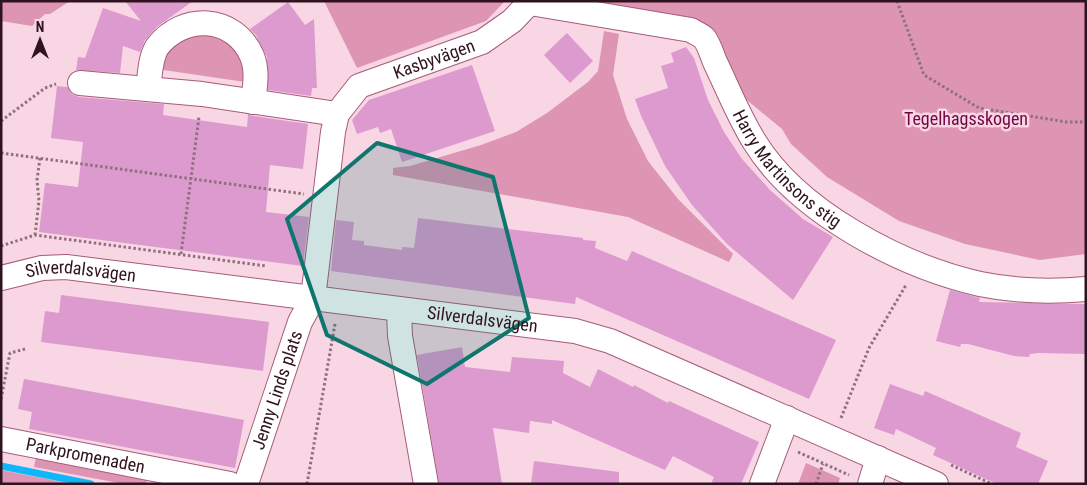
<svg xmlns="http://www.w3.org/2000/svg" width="1087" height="485" font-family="'Roboto Condensed',sans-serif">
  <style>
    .green { fill: #de95b3 }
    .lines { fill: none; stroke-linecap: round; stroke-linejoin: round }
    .stream { stroke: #11b6f8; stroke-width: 7 }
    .building { fill: #dc9acf }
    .minor-casing { stroke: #a65b7b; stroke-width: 26 }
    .path { stroke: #90707d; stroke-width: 3; stroke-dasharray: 2.5 2.5; stroke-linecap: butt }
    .minor { stroke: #fff; stroke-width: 24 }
    .marked { fill: #0f766e; fill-opacity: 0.2; stroke: #0f766e; stroke-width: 4; stroke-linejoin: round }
    .labels { text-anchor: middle; stroke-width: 5; stroke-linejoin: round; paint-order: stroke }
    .street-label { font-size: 18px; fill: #311320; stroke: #f9d6e3 }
    .park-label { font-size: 18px; fill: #710643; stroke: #f9d6e3 }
  </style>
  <rect width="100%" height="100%" fill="#f9d6e3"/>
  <path class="green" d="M1 1H70L50 14H45L32 26 1 21Z
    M324 1H505L486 21 357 68Z
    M590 1H1086V254L1040 260 965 244 899 221 827 177 791 144 782 129 742 96 700 22Z
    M604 31 619 34 613 75 627 119 648 161 678 199 733 254 729 262 628 217 393 175V168L410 166 481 145 516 132 547 113 588 82 598 71Z
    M211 32C235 45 245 53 245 82L157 69 160 59 183 35Z
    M36 457 147 479 146 484H124L34 467Z
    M806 463 840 478 838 484H798Z
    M1 470 72 484H1Z"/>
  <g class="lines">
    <path class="stream" d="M1 466 91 484"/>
  </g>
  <path class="building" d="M125 1H193L158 26 145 40 140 52 123 46 120 73 76 70 78 57 85 58 103 8 141 21Z
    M288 2 305 25 314 19 317 88H312L311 96 268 90 267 57 256 35 250 29Z
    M567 33 593 61 570 83 544 55Z
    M686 47 694 58 708 100 724 132 742 159 770 190 803 219 833 237 793 300 727 244 692 205 665 166 641 116 635 99 668 88 661 66 674 62 671 53Z
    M472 65 495 131 402 162 391 129 380 133 378 127 357 134 352 120 369 100Z
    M57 86 67 87 72 94 79 97 164 104 163 115 247 127 248 115 308 124 303 169 270 165 266 212 309 217 303 266 39 232 45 183 78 187 83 142 51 138Z
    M418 218 583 238V240L596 241 595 248 627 261 632 251 836 340 809 399 576 297 575 304 331 271 336 220 354 222 352 240 364 241V245L402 250V247L414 248Z
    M950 290 980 298 979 302 1086 304V354L1039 353 1030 354 1029 357 1014 356 968 344H961L960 347 936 341Z
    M61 295 269 322 263 371 41 342 45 311 59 313Z
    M462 347 465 367 510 372 512 357 564 361 563 373 590 387 598 369 633 387 634 385 668 403 669 401 759 442 741 484H711L714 477 673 456 665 470 552 420V424L530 421 529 433 493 428 502 484H439L417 355Z
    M24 379 244 420 235 468 29 429 32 412 18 409Z
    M890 384 923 396 925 391 1021 433 1016 447 1048 461 1038 484H997L933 455 936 448 896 429 894 435 874 428Z
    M534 461 619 472V484H531Z"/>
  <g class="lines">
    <g class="minor-casing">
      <g id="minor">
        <path id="s1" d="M530 3 691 30C695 33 701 35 704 38 709 44 712 55 715 62 728 89 738 115 754 141 797 212 901 266 980 284 1014 291 1051 292 1086 289"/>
        <path d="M80 83 202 94 337 114"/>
        <path d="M148 89C150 76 150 58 157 47 183 13 234 15 252 56 258 71 255 87 253 102"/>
        <path id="s2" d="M1 278 42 268 66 267 575 331 610 341 936 484"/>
        <path d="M399 310 400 336 426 484"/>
        <path id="s3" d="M1 439 230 484"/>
        <path id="s4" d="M246 484 300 322 313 298 333 132 337 114 359 86 482 42 512 21 531 1"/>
        <path d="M762 484 787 418"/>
        <path d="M870 484 878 458"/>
      </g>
    </g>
    <path class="path" d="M897 1 924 75 979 108 1067 122H1086
      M1 121 45 88 56 84
      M1 153 304 194
      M35 235 39 201 37 180 40 158
      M1 246 35 235 266 266
      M181 254 199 117
      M1 399 10 353 25 349
      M841 418 869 348 906 285
      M798 452 849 475
      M951 465 992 484
      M307 484 335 324
      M816 484 823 464"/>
    <use href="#minor" class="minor"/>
  </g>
  <path class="marked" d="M377 143 493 177 529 318 427 384 327 335 287 219Z"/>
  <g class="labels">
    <g class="street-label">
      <text dy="6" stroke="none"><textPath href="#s4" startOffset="499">Kasbyvägen</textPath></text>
      <text dy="6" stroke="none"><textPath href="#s1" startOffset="336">Harry Martinsons stig</textPath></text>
      <text dy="6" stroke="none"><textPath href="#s2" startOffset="81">Silverdalsvägen</textPath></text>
      <text dy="6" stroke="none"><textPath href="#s2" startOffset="486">Silverdalsvägen</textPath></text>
      <text dy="6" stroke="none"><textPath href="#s4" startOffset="99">Jenny Linds plats</textPath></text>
      <text dy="6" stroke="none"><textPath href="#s3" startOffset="86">Parkpromenaden</textPath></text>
    </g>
    <g class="park-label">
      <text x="966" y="125">Tegelhagsskogen</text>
    </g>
  </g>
  <rect width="1087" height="485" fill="none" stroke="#311320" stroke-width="5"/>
  <g transform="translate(40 40)" stroke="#f9d6e3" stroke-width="4" paint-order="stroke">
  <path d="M0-4L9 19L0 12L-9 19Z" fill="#311320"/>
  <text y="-8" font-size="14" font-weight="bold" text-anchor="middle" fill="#311320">N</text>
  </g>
</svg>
